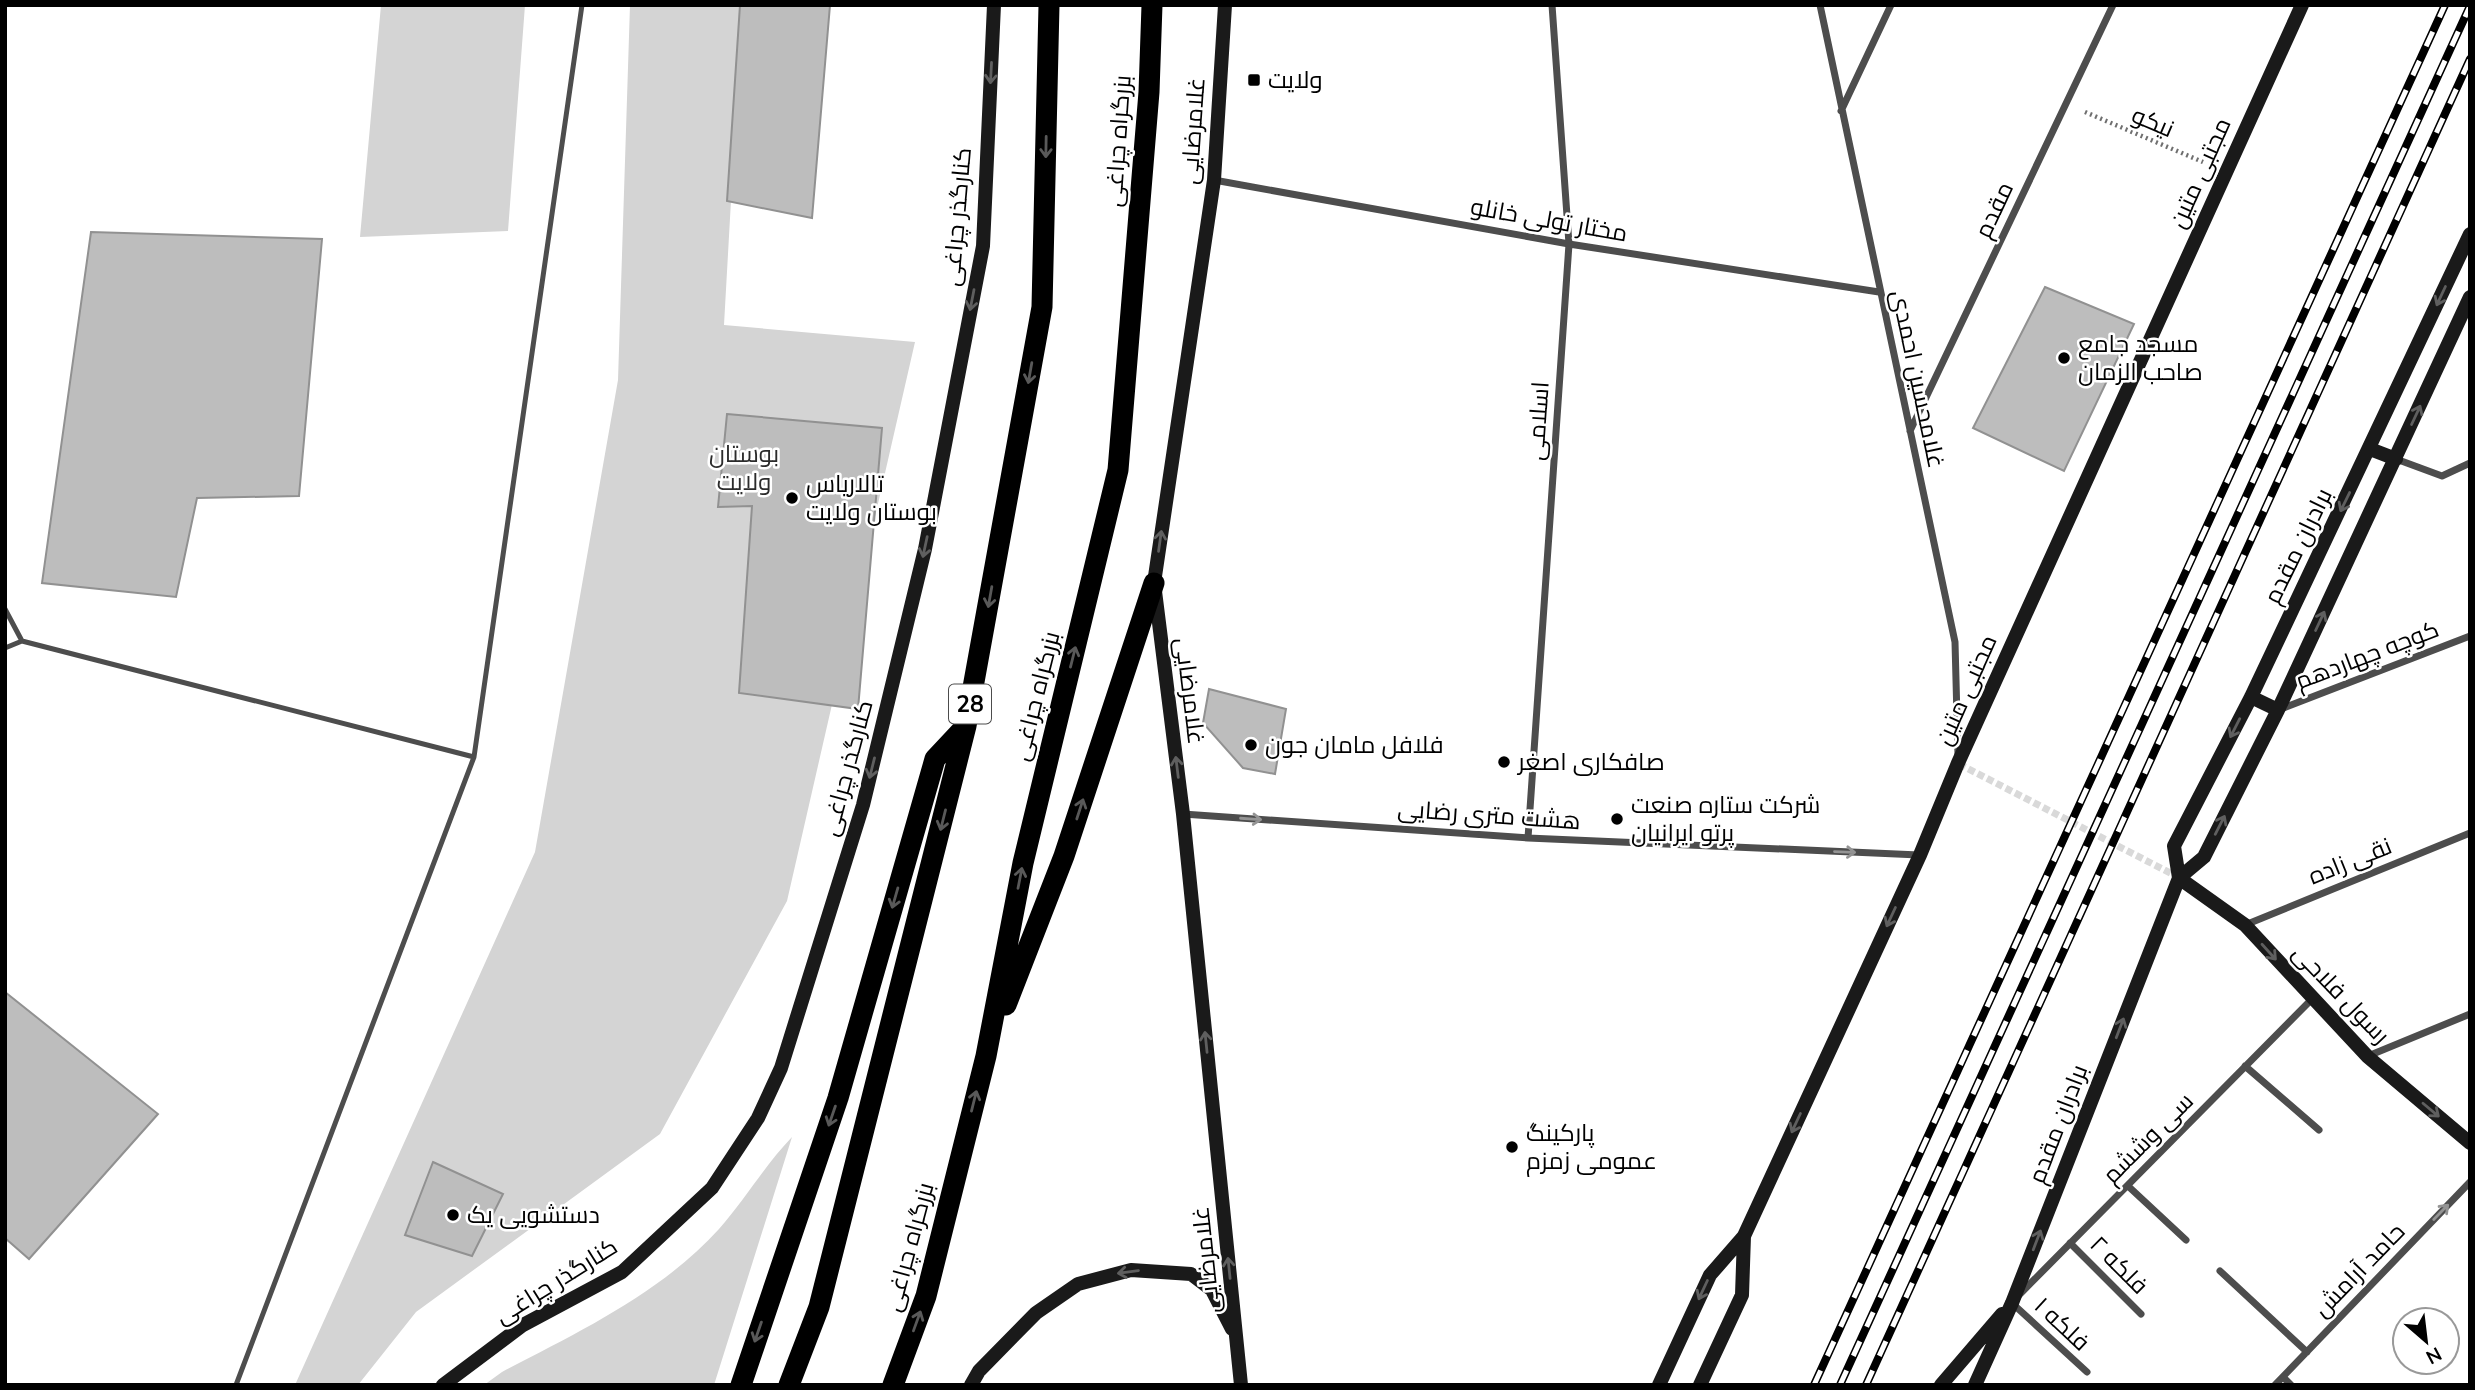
<svg xmlns="http://www.w3.org/2000/svg" width="2475" height="1390" font-family="'Nunito Sans',Cairo,sans-serif">
  <style>
    .green { fill: #d4d4d4 }
    .building { fill: #bdbdbd; stroke: #919191; stroke-width: 2 }
    .lines { fill: none; stroke-linecap: round; stroke-linejoin: round }
    .street-tunnel { stroke: #d9d9d9; stroke-width: 7; stroke-dasharray: 7 3.5; stroke-linecap: butt }
    .path { stroke: #6f6f6f; stroke-width: 4.5; stroke-dasharray: 2 3.5; stroke-linecap: butt }
    .lane { stroke: #4d4d4d; stroke-width: 5 }
    .street { stroke: #4d4d4d; stroke-width: 7 }
    .secondary { stroke: #1a1a1a; stroke-width: 14 }
    .highway { stroke: #000; stroke-width: 21 }
    .rail-casing { stroke: #000; stroke-width: 8 }
    .rail { stroke: #fff; stroke-width: 5; stroke-dasharray: 16; stroke-linecap: butt }
    .oneway { stroke: #5f5f5f }
    .oneway2 { stroke: #595959 }
    .oneway3 { stroke: #949494 }
    .poi-dot { fill: #000; stroke: #fff; stroke-width: 2.5 }
    .labels { text-anchor: middle; stroke-width: 5; stroke-linejoin: round; paint-order: stroke }
    .shield { fill: #fff; stroke: #4c4c4c; stroke-width: 2 }
    .shield-label { font-size: 23px; font-weight: bold; fill: #000 }
    .poi-label { font-size: 24px; fill: #000; stroke: #fff; text-anchor: start }
    .street-label { font-size: 24px; fill: #000; stroke: #fff }
    .park-label { font-size: 24px; fill: #2b2b2b; stroke: #fff }
  </style>
  <rect width="100%" height="100%" fill="#fff"/>
  <path class="green" d="M381 5H525L508 231 360 237Z
    M630 5H742L724 325 915 342 787 901 660 1134 416 1312 358 1385H295L535 852 618 380Z
    M792 1137 714 1385H484L502 1372C578 1332 660 1294 719 1229 745 1200 765 1165 792 1137Z"/>
  <path class="building" d="M740 5H830L812 218 727 201Z
    M91 232 322 239 299 496 197 498 176 597 42 583Z
    M2045 287 2134 324 2064 471 1973 428Z
    M727 414 882 428 858 709 739 693 752 506 718 507Z
    M1209 689 1286 709 1275 774 1243 768 1203 723Z
    M5 992 158 1114 29 1259 5 1238Z
    M433 1162 503 1194 472 1256 405 1235Z"/>
  <g class="lines">
    <path class="street-tunnel" d="M1959 764 2178 877"/>
    <path class="path" d="M2085 112 2203 162"/>
    <path class="lane" d="M5 609 22 641
      M5 648 22 641 474 757
      M236 1385 474 757 582 5"/>
    <path class="street" d="M1820 5 1955 642 1958 756
      M1841 111 1891 5
      M1214 180 1569 244 1879 292
      M1910 431 2113 5
      M2396 459 2442 476 2470 463
      M2281 709 2470 636
      M1183 814 1528 838 1919 855
      M1528 838 1569 244 1552 5
      M2245 925 2470 833
      M2368 1056 2470 1014
      M2245 1066 2319 1130
      M2128 1186 2186 1240
      M2070 1243 2141 1314
      M2220 1271 2307 1352
      M2019 1295 2311 1000
      M2013 1304 2087 1372
      M2283 1377 2291 1385
      M2275 1385 2470 1182"/>
    <path class="secondary" d="M1225 5 1214 180 1154 583 1183 814 1241 1385
      M2370 449 2396 459
      M2251 697 2278 710
      M2179 878 2174 846 2251 697 2470 234
      M2179 878 2245 925 2368 1057 2470 1143
      M443 1385 523 1325 622 1272 712 1188 758 1118 781 1068 863 805 925 549 983 246 994 5
      M971 1385 979 1371 1036 1313 1078 1284 1131 1270 1191 1274 1212 1290 1232 1329
      M1659 1385 1710 1275 1744 1236 1920 855 1958 763 2302 5
      M1700 1385 1742 1295 1744 1236
      M1941 1385 2002 1314
      M1975 1385 2012 1303 2179 878 2204 857 2278 710 2470 297"/>
    <path class="highway" d="M1006 1005 1064 856 1154 583
      M741 1385 838 1098 935 759 965 727
      M789 1385 819 1307 966 726 1042 307 1049 5
      M893 1385 926 1296 986 1056 1023 863 1118 470 1149 92 1152 5"/>
    <g class="rail-casing">
      <path id="rail" d="M1814 1385 2445 5
        M1840 1385 2470 6
        M1866 1385 2470 59"/>
    </g>
    <use href="#rail" class="rail"/>
  </g>
  <defs><path id="oneway-shaft" d="M-6 0H5M1.5-3L5.5 0L1.5 3" fill="none" stroke-width="1.6" stroke-linecap="round" stroke-linejoin="round" transform="scale(1.75)"/></defs>
  <g class="oneway">
    <use href="#oneway-shaft" transform="translate(991 73) rotate(93)"/>
    <use href="#oneway-shaft" transform="translate(2441 296) rotate(115)"/>
    <use href="#oneway-shaft" transform="translate(972 300) rotate(101)"/>
    <use href="#oneway-shaft" transform="translate(2416 415) rotate(-65)"/>
    <use href="#oneway-shaft" transform="translate(2345 502) rotate(116)"/>
    <use href="#oneway-shaft" transform="translate(1160 541) rotate(-82)"/>
    <use href="#oneway-shaft" transform="translate(925 547) rotate(102)"/>
    <use href="#oneway-shaft" transform="translate(2320 621) rotate(-65)"/>
    <use href="#oneway-shaft" transform="translate(2235 728) rotate(117)"/>
    <use href="#oneway-shaft" transform="translate(1177 767) rotate(-97)"/>
    <use href="#oneway-shaft" transform="translate(872 768) rotate(104)"/>
    <use href="#oneway-shaft" transform="translate(2220 825) rotate(-63)"/>
    <use href="#oneway-shaft" transform="translate(1891 917) rotate(115)"/>
    <use href="#oneway-shaft" transform="translate(2269 952) rotate(48)"/>
    <use href="#oneway-shaft" transform="translate(2120 1028) rotate(-69)"/>
    <use href="#oneway-shaft" transform="translate(1206 1042) rotate(-96)"/>
    <use href="#oneway-shaft" transform="translate(2431 1110) rotate(40)"/>
    <use href="#oneway-shaft" transform="translate(1796 1123) rotate(115)"/>
    <use href="#oneway-shaft" transform="translate(2037 1240) rotate(-69)"/>
    <use href="#oneway-shaft" transform="translate(1229 1268) rotate(-96)"/>
    <use href="#oneway-shaft" transform="translate(1128 1272) rotate(172)"/>
    <use href="#oneway-shaft" transform="translate(1703 1290) rotate(115)"/>
  </g>
  <g class="oneway2">
    <use href="#oneway-shaft" transform="translate(1046 147) rotate(91)"/>
    <use href="#oneway-shaft" transform="translate(1030 373) rotate(100)"/>
    <use href="#oneway-shaft" transform="translate(990 597) rotate(100)"/>
    <use href="#oneway-shaft" transform="translate(1073 657) rotate(-76)"/>
    <use href="#oneway-shaft" transform="translate(1080 809) rotate(-72)"/>
    <use href="#oneway-shaft" transform="translate(943 820) rotate(104)"/>
    <use href="#oneway-shaft" transform="translate(1020 878) rotate(-79)"/>
    <use href="#oneway-shaft" transform="translate(895 898) rotate(106)"/>
    <use href="#oneway-shaft" transform="translate(974 1101) rotate(-76)"/>
    <use href="#oneway-shaft" transform="translate(832 1116) rotate(109)"/>
    <use href="#oneway-shaft" transform="translate(917 1321) rotate(-70)"/>
    <use href="#oneway-shaft" transform="translate(758 1332) rotate(109)"/>
  </g>
  <g class="oneway3">
    <use href="#oneway-shaft" transform="translate(1251 819) rotate(4)"/>
    <use href="#oneway-shaft" transform="translate(1845 852) rotate(2)"/>
    <use href="#oneway-shaft" transform="translate(2441 1212) rotate(-46)"/>
  </g>
  <g class="poi-dot">
    <rect x="1247" y="73" width="14" height="14" rx="3.5"/>
    <circle cx="2064" cy="358" r="7"/>
    <circle cx="792" cy="498" r="7"/>
    <circle cx="1251" cy="745" r="7"/>
    <circle cx="1504" cy="762" r="7"/>
    <circle cx="1617" cy="819" r="7"/>
    <circle cx="1512" cy="1147" r="7"/>
    <circle cx="453" cy="1215" r="7"/>
  </g>
  <g class="labels">
    <rect class="shield" x="949" y="684.5" width="42" height="39" rx="5"/>
    <g class="shield-label">
      <text x="970" y="712">28</text>
    </g>
    <g class="poi-label">
      <text x="1268" y="88">ولایت</text>
      <text x="2078" y="352">مسجد جامع<tspan x="2078" dy="28">صاحب الزمان</tspan></text>
      <text x="806" y="492">تالاریاس<tspan x="806" dy="28">بوستان ولایت</tspan></text>
      <text x="1265" y="753">فلافل مامان جون</text>
      <text x="1518" y="770">صافکاری اصغر</text>
      <text x="1631" y="813">شرکت ستاره صنعت<tspan x="1631" dy="28">پرتو ایرانیان</tspan></text>
      <text x="1526" y="1141">پارکینگ<tspan x="1526" dy="28">عمومی زمزم</tspan></text>
      <text x="467" y="1223">دستشویی یک</text>
    </g>
    <g class="street-label">
      <text transform="translate(2153 122) rotate(23)" y="8">نیکو</text>
      <text transform="translate(1193 131) rotate(-86)" y="8">غلامرضایی</text>
      <text transform="translate(1118 141) rotate(-86)" y="8">بزرگراه چراغی</text>
      <text transform="translate(2200 173) rotate(-66)" y="8">مجتبی متین</text>
      <text transform="translate(1994 210) rotate(-65)" y="8">مقدم</text>
      <text transform="translate(957 217) rotate(-85)" y="8">کنارگذر چراغی</text>
      <text transform="translate(1549 220) rotate(10)" y="8">مختار تولی خانلو</text>
      <text transform="translate(1918 379) rotate(78)" y="8">غلامحسین احمدی</text>
      <text transform="translate(1538 421) rotate(-86)" y="8">اسلامی</text>
      <text transform="translate(2298 546) rotate(-64)" y="8">برادران مقدم</text>
      <text transform="translate(2367 655) rotate(-21)" y="8">کوچه چهاردهم</text>
      <text transform="translate(1966 690) rotate(-66)" y="8">مجتبی متین</text>
      <text transform="translate(1190 691) rotate(83)" y="8">غلامرضایی</text>
      <text transform="translate(1036 696) rotate(-76)" y="8">بزرگراه چراغی</text>
      <text transform="translate(847 768) rotate(-75)" y="8">کنارگذر چراغی</text>
      <text transform="translate(1489 815) rotate(4)" y="8">هشت متری رضایی</text>
      <text transform="translate(2350 861) rotate(-22)" y="8">نقی زاده</text>
      <text transform="translate(2341 994) rotate(46)" y="8">رسول فلاحی</text>
      <text transform="translate(2058 1124) rotate(-69)" y="8">برادران مقدم</text>
      <text transform="translate(2148 1138) rotate(-45)" y="8">سی وششم</text>
      <text transform="translate(909 1247) rotate(-75)" y="8">بزرگراه چراغی</text>
      <text transform="translate(1206 1260) rotate(-96)" y="8">غلامرضایی</text>
      <text transform="translate(2119 1265) rotate(45)" y="8">فلکه ۲</text>
      <text transform="translate(2359 1270) rotate(-46)" y="8">حامد آرامش</text>
      <text transform="translate(556 1281) rotate(-32)" y="8">کنارگذر چراغی</text>
      <text transform="translate(2062 1324) rotate(43)" y="8">فلکه ۱</text>
    </g>
    <g class="park-label">
      <text x="744" y="462">بوستان<tspan x="744" dy="28">ولایت</tspan></text>
    </g>
  </g>
  <rect width="2475" height="1390" fill="none" stroke="#000000" stroke-width="14"/>
  <g transform="translate(2426 1341) rotate(152)"><circle r="33" fill="#ffffff" stroke="#999999" stroke-width="2"/>
  <path d="M0-5L12 26L0 18L-12 26Z" fill="#000000"/>
  <text y="-10" font-size="19" font-weight="bold" text-anchor="middle" fill="#000000">N</text>
  </g>
</svg>
